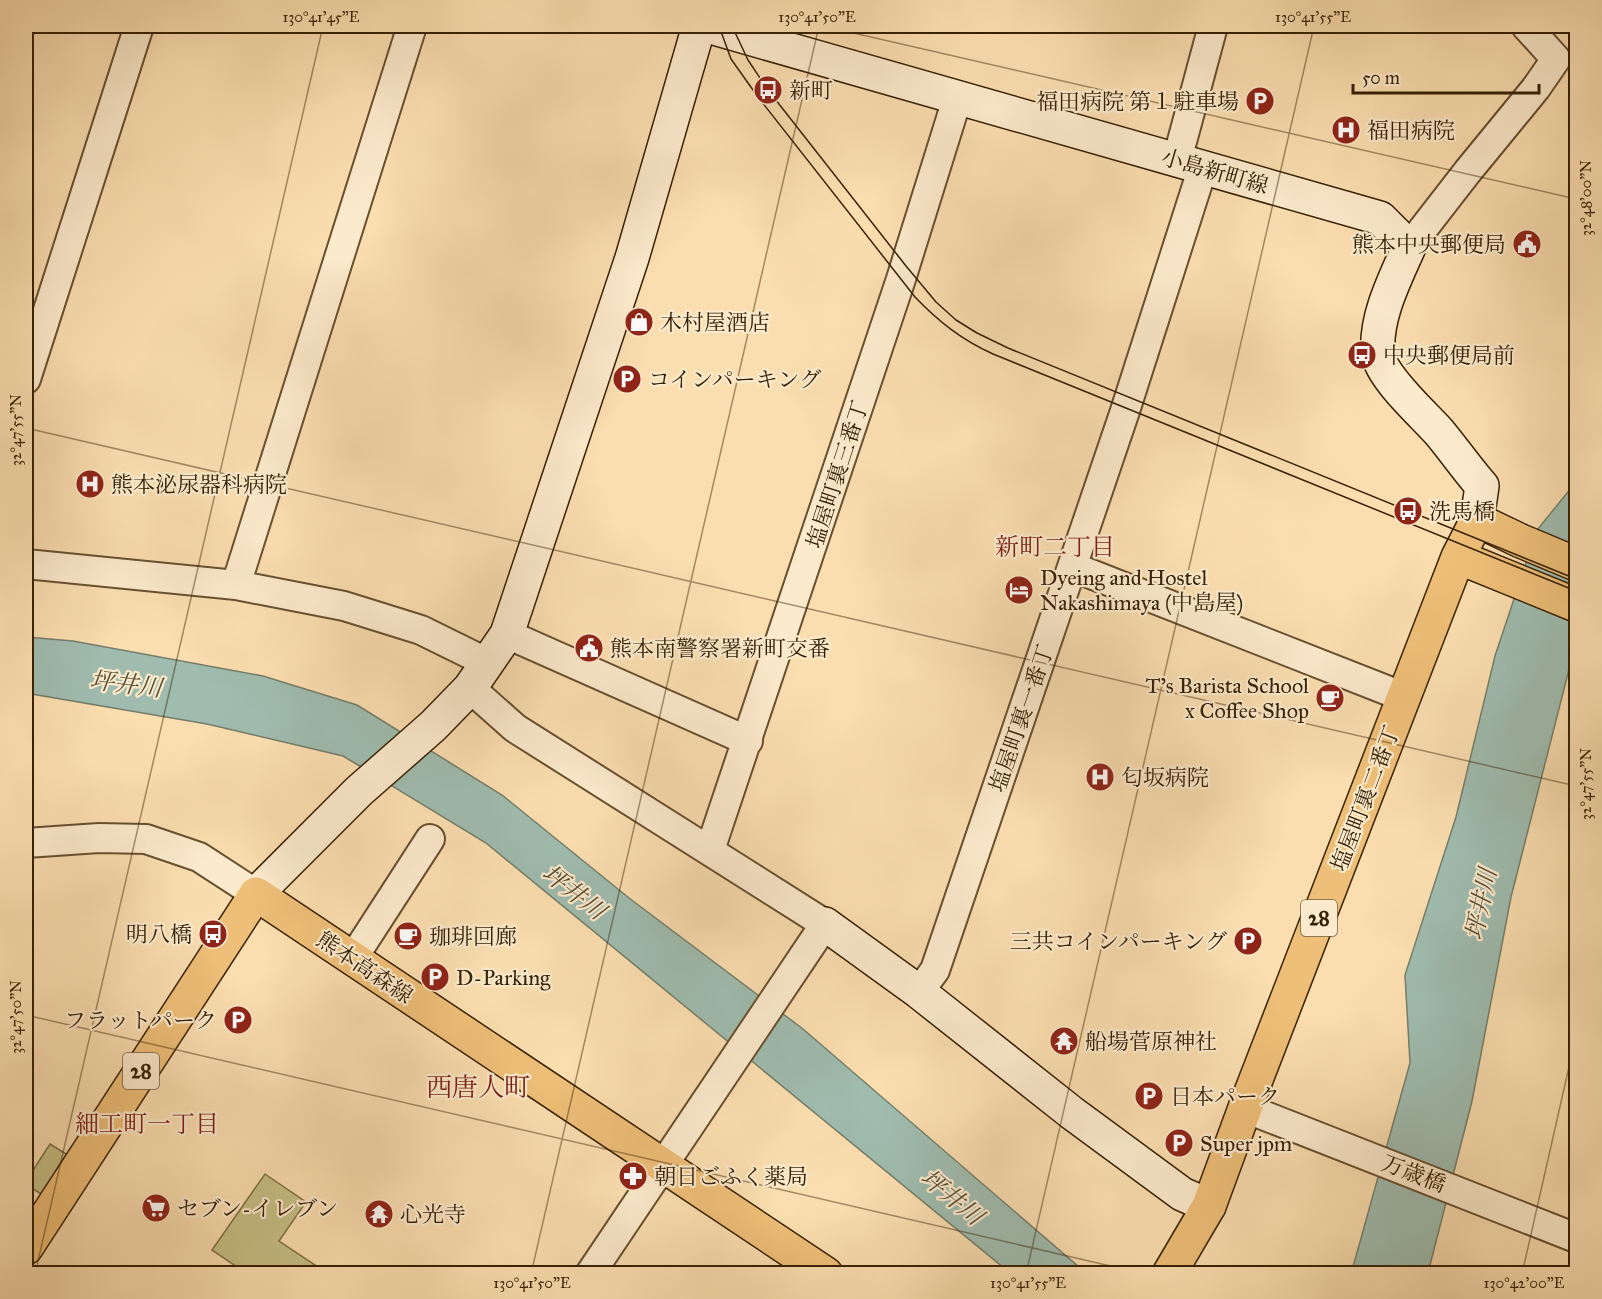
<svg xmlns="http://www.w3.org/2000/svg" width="1602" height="1299" font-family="'IM FELL Great Primer','Noto Serif JP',serif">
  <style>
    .green { fill: #c6bf86; stroke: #7e7045; stroke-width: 1.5 }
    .water { fill: #9fbcaf; stroke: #757e6b; stroke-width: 1.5 }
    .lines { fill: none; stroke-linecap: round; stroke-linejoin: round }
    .street-casing { stroke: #68502f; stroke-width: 32 }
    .secondary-casing { stroke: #372004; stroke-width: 36 }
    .primary-casing { stroke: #372004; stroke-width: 36 }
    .street { stroke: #fceacc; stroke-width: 28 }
    .secondary { stroke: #fceacc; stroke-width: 33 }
    .primary { stroke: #eebf78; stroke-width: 33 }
    .tram { stroke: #372004; stroke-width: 1.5 }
    .ticks { fill: none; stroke: #372004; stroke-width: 1.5; stroke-opacity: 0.45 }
    .labels { text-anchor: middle; stroke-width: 4.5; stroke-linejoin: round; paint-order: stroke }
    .shield { fill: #fceacc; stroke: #725d40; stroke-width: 1.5 }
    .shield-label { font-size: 21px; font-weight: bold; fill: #372004 }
    .poi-label { font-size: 22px; fill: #372004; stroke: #fceacc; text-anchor: start }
    .street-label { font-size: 22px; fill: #372004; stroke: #fceacc }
    .neighbourhood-label { font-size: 24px; fill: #7a1f14; stroke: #fceacc }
    .water-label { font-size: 24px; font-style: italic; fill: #564f37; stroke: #fceacc }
    .quarter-label { font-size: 26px; fill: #7a1f14; stroke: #fceacc }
    .neatline { fill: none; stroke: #372004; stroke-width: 2 }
    .ticks-label { font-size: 15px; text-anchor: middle; fill: #372004 }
  </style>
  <rect width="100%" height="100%" fill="#fbdeb0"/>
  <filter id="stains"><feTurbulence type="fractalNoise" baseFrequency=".00333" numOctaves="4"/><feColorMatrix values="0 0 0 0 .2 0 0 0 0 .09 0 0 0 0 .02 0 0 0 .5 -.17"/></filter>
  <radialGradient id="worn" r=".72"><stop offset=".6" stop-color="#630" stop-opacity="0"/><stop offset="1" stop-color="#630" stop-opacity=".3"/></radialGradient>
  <path class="green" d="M50 1144 76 1160 50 1199 26 1185V1181Z
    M265 1174 306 1202 279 1241 327 1273H246L212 1250Z"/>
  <path class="water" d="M1576 482V642L1511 897 1472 1101 1428 1273 1351 1274 1410 1063 1405 975 1456 817 1495 656 1537 530Z
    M26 637 73 641 263 676 357 705 502 795 629 898 803 1029 1086 1273H1010L486 843 343 756 207 724 26 693Z"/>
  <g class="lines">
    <g class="street-casing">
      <path id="street" d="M1177 160 1213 26
        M1409 247 1468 171 1536 88 1556 59 1526 26
        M26 379 139 26
        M26 564 236 585 344 606 421 630 488 663
        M1073 567 1404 697
        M236 585 412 26
        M507 634 748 741
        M470 688 515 728 825 924 590 1274
        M26 843 99 838 146 839 199 857 256 894
        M710 850 901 279 958 96
        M353 958 430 839
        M919 992 935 970 1125 411 1203 167
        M1245 1108 1576 1238"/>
    </g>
    <g class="secondary-casing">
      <path id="secondary" d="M707 26 1380 218 1409 247C1395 279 1375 317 1378 353 1380 376 1423 414 1439 432 1454 450 1467 469 1482 486L1477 520
        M256 894 359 791 433 726 470 688 507 634 632 258 699 26
        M825 924 919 992 1072 1113 1182 1194 1209 1206"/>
    </g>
    <g class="primary-casing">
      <path id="primary" d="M1458 557 1576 605
        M26 1248 256 894 826 1274
        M1169 1274 1209 1206 1245 1108 1458 557 1477 520 1521 541 1576 564"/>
    </g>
    <use href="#street" class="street"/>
    <use href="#secondary" class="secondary"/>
    <use href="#primary" class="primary"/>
    <path class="tram" d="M719 26 731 59 758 97 915 297C939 322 962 340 993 354L1576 591
      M732 26 748 60 768 90 906 266 936 302 956 320 977 333 1008 348 1576 579"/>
  </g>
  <path class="ticks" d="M823 26 1576 199M26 428 1576 786M26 1015 1145 1274M35 1274 323 26M531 1274 819 26M1026 1274 1314 26M1522 1274 1576 1036"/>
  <defs>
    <g id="bus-disc" transform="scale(1.5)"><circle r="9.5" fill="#8f2418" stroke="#fceacc"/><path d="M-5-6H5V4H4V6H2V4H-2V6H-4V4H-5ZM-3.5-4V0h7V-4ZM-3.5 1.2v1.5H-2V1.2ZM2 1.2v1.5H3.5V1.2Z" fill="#fff"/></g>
    <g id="parking-disc" transform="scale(1.5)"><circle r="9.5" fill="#8f2418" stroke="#fceacc"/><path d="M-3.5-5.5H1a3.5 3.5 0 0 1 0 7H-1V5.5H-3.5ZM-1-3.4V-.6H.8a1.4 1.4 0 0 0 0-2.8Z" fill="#fff"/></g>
    <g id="hospital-disc" transform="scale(1.5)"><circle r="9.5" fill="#8f2418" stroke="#fceacc"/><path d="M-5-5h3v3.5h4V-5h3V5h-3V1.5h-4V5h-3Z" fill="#fff"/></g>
    <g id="civic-disc" transform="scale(1.5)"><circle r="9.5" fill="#8f2418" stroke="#fceacc"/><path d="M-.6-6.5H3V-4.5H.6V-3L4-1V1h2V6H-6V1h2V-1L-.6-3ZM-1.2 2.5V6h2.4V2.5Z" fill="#fff"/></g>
    <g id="shop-disc" transform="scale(1.5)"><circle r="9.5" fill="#8f2418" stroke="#fceacc"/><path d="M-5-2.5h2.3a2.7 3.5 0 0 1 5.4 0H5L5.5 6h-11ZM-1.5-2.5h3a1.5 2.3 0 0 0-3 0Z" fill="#fff"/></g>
    <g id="hotel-disc" transform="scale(1.5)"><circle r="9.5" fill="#8f2418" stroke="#fceacc"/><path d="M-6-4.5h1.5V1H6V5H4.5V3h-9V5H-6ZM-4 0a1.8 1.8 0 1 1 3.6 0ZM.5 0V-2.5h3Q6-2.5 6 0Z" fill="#fff"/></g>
    <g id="cafe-disc" transform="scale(1.5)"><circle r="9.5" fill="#8f2418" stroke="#fceacc"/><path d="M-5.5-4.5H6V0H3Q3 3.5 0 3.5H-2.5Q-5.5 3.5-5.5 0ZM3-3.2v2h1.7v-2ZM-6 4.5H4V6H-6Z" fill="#fff"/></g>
    <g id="temple-disc" transform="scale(1.5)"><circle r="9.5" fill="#8f2418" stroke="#fceacc"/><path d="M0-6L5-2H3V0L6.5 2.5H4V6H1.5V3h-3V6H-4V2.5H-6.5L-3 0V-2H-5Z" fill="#fff"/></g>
    <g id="pharmacy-disc" transform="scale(1.5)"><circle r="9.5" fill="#8f2418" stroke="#fceacc"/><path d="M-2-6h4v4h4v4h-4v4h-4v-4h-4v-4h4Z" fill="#fff"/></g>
    <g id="supermarket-disc" transform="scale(1.5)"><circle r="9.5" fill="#8f2418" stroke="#fceacc"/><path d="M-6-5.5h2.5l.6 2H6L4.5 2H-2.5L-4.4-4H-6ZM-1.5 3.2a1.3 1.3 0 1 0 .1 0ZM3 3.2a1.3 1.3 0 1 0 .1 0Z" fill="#fff"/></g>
  </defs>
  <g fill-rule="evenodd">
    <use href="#bus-disc" x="768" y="90"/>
    <use href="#parking-disc" x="1260" y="101"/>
    <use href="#hospital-disc" x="1346" y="130"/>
    <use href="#civic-disc" x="1527" y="244"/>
    <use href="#shop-disc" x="639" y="322"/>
    <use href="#bus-disc" x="1362" y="355"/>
    <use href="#parking-disc" x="627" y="379"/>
    <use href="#hospital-disc" x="90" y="484"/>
    <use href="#bus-disc" x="1408" y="511"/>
    <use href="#hotel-disc" x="1019" y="590"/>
    <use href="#civic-disc" x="589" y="648"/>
    <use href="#cafe-disc" x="1330" y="698"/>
    <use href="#hospital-disc" x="1100" y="777"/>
    <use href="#bus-disc" x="213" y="934"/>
    <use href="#cafe-disc" x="408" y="936"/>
    <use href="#parking-disc" x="1248" y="941"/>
    <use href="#parking-disc" x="435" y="977"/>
    <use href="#parking-disc" x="238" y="1020"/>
    <use href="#temple-disc" x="1064" y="1041"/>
    <use href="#parking-disc" x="1149" y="1096"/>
    <use href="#parking-disc" x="1179" y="1143"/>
    <use href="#pharmacy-disc" x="633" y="1176"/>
    <use href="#supermarket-disc" x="156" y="1208"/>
    <use href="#temple-disc" x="379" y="1214"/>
  </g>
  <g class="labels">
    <g class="shield">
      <rect x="1301" y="900" width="36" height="36" rx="4.5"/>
      <rect x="123" y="1053" width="36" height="36" rx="4.5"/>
    </g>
    <g class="shield-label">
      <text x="1319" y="925">28</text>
      <text x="141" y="1078">28</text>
    </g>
    <g class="poi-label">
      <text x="789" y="98">新町</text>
      <text x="1239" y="109" text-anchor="end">福田病院 第１駐車場</text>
      <text x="1367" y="138">福田病院</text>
      <text x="1506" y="252" text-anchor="end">熊本中央郵便局</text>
      <text x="660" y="330">木村屋酒店</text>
      <text x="1383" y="363">中央郵便局前</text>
      <text x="648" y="387">コインパーキング</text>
      <text x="111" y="492">熊本泌尿器科病院</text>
      <text x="1429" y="519">洗馬橋</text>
      <text x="1040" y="585">Dyeing and Hostel<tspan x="1040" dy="25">Nakashimaya (中島屋)</tspan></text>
      <text x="610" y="656">熊本南警察署新町交番</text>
      <text x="1309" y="693" text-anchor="end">T's Barista School<tspan x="1309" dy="25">x Coffee Shop</tspan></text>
      <text x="1121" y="785">匂坂病院</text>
      <text x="192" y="942" text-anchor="end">明八橋</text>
      <text x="429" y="944">珈琲回廊</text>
      <text x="1227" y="949" text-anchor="end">三共コインパーキング</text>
      <text x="456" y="985">D-Parking</text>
      <text x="217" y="1028" text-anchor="end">フラットパーク</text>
      <text x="1085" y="1049">船場菅原神社</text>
      <text x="1170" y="1104">日本パーク</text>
      <text x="1200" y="1151">Super jpm</text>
      <text x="654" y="1184">朝日ごふく薬局</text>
      <text x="177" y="1216">セブン-イレブン</text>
      <text x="400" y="1222">心光寺</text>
    </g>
    <g class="street-label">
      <text transform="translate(1215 171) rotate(16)" y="8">小島新町線</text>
      <text transform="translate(837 474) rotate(-72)" y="8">塩屋町裏三番丁</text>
      <text transform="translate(1021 718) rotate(-71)" y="8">塩屋町裏一番丁</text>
      <text transform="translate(1365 798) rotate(-69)" y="8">塩屋町裏二番丁</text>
      <text transform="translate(365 967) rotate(34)" y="8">熊本高森線</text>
      <text transform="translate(1414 1173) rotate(21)" y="8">万歳橋</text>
    </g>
    <g class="neighbourhood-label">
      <text x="1055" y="555">新町二丁目</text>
      <text x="147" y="1132">細工町一丁目</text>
    </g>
    <g class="water-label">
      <text transform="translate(126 684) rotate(7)" y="8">坪井川</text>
      <text transform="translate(574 892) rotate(38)" y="8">坪井川</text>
      <text transform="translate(1481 904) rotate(-78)" y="8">坪井川</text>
      <text transform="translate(952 1197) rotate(40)" y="8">坪井川</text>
    </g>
    <g class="quarter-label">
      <text x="478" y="1096">西唐人町</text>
    </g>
  </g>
  <rect width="1602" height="1299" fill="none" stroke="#fbdeb0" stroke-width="66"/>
  <path d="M1353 84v9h186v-9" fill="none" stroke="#372004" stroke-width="3"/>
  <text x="1362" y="84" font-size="18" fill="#372004" stroke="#fceacc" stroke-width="4.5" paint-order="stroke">50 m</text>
  <rect x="33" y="33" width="1536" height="1233" class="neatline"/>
  <g class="ticks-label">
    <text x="321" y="22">130°41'45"E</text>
    <text x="817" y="22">130°41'50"E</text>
    <text x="1313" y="22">130°41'55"E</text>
    <text transform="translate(1586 198) rotate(-90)" y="5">32°48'00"N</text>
    <text transform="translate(16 430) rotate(-90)" y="5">32°47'55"N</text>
    <text transform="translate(1586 784) rotate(-90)" y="5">32°47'55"N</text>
    <text transform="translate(16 1017) rotate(-90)" y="5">32°47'50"N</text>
    <text x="532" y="1288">130°41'50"E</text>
    <text x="1028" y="1288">130°41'55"E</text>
    <text x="1524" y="1288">130°42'00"E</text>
  </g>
  <rect width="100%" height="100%" filter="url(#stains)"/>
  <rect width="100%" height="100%" fill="url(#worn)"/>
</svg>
